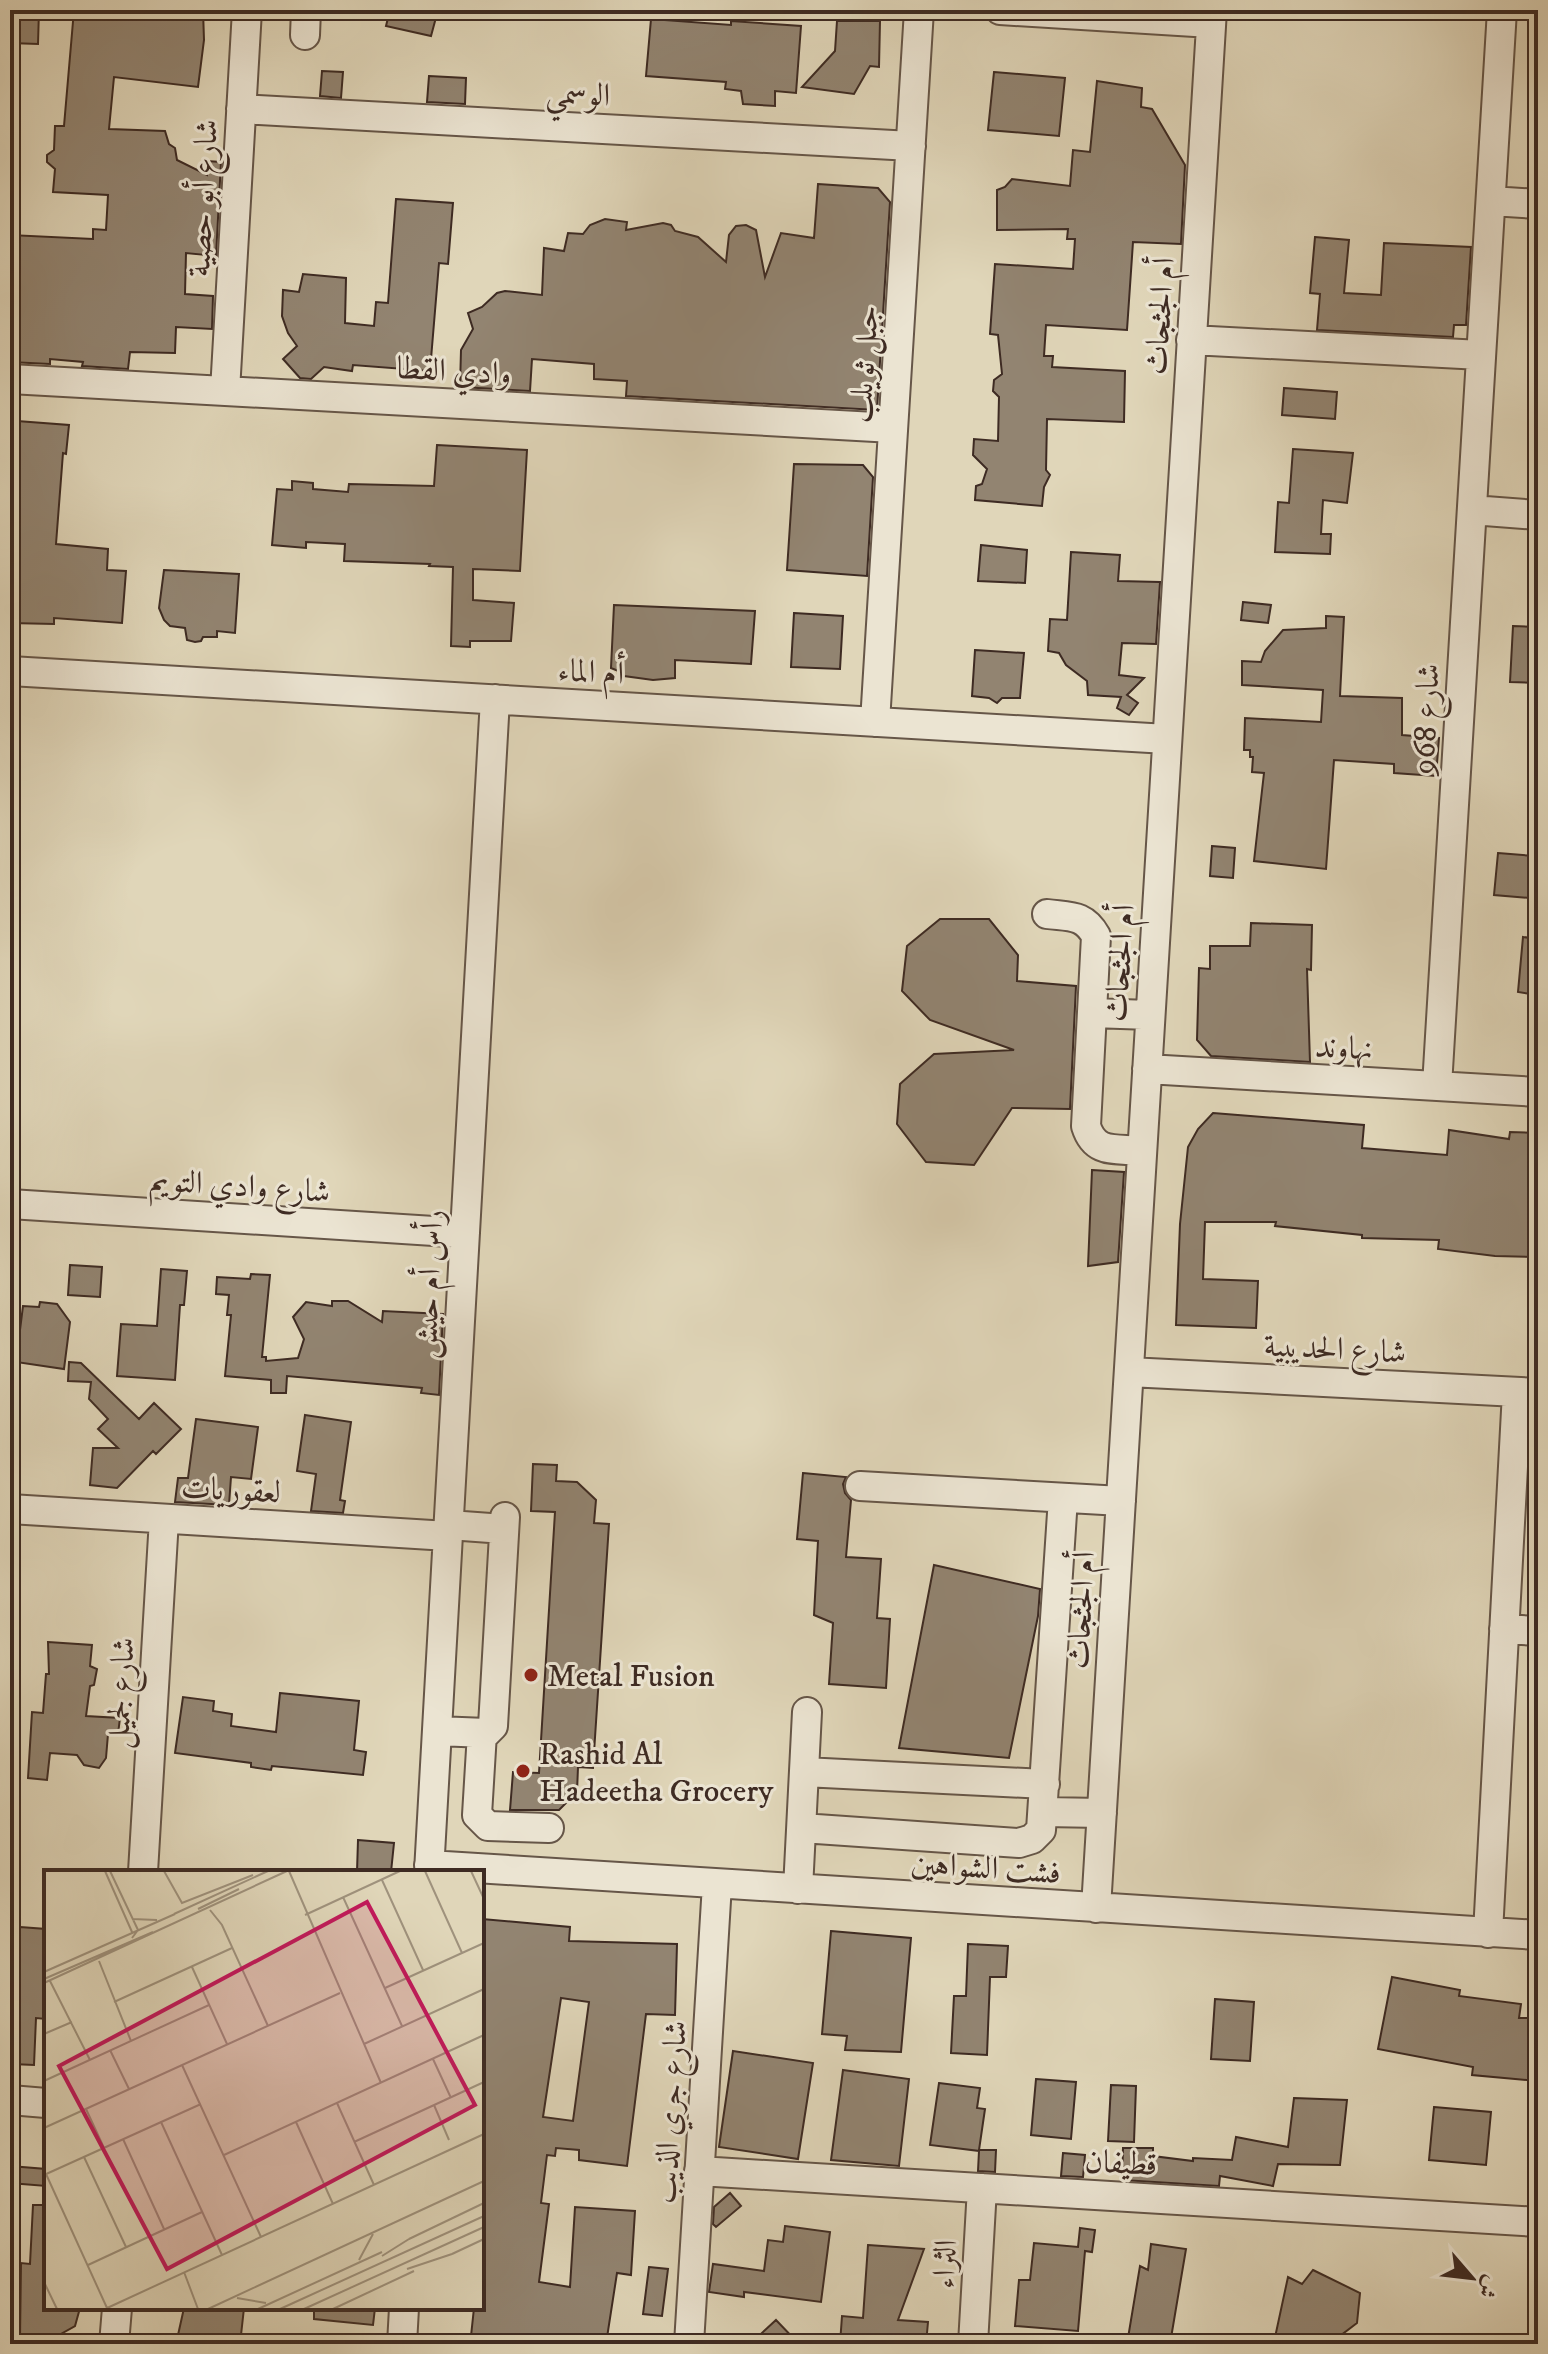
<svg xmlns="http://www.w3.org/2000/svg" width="1548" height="2354" font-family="'IM FELL DW Pica',Amiri,serif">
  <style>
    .building { fill: #928471; stroke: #3e2b23; stroke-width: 2; fill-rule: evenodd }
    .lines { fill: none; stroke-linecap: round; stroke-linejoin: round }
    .minor-casing { stroke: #665648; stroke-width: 32 }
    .minor { stroke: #ebe4d2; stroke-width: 28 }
    .poi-dot { fill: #8f2418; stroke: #ebe4d2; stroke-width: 3 }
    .labels { text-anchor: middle; stroke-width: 6; stroke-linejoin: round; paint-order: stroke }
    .street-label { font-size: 32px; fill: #3e2b23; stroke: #ebe4d2 }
    .poi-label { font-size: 32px; fill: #3e2b23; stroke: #ebe4d2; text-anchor: start }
    .inset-road { fill: none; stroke: #9f927d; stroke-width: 2 }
    .view { fill: #c2185b; fill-opacity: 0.15; stroke: #c2185b; stroke-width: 4 }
    .inset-edge { fill: none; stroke: #3e2b23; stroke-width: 4 }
  </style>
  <rect width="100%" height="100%" fill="#e0d6b9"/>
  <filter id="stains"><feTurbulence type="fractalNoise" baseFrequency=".0025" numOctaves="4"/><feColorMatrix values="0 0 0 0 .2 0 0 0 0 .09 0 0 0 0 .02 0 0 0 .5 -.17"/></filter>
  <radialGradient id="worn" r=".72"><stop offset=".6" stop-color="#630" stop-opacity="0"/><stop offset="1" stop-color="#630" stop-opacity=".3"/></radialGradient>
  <path class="building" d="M10 10H39L38 44 10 43Z
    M74 10H203L204 40 198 87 114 77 109 129 165 131 169 144 175 148 177 160 207 175V161L221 162 216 256 186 253 185 294 213 296 212 329 176 327 175 353 130 352 128 369 82 366 83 362 50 359V364L10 362 13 329H10V235L93 239V229L106 230 108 195 53 192 55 169 47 162V155L54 150 55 126H64Z
    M390 10H438L431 36 386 26Z
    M651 19 731 25V21L801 26 796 93 775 91V106L743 104 741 91 725 89 726 82 646 76Z
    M837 21H880L879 67 870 66 854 94 802 87 835 51Z
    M322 71 343 72 341 98 320 96Z
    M994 72 1065 78 1059 136 988 130Z
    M429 76 466 78 465 104 427 102Z
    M1097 81 1142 88 1141 107 1152 109 1185 165 1181 244 1133 242 1127 330 1046 325 1044 356H1053L1052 367 1125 371 1124 422 1047 419 1046 470 1050 475 1044 487 1042 506 975 500 976 486 982 484 987 469 973 455 974 439 998 441 999 397 993 391 994 380 1002 374 998 335 990 334 995 264 1073 269 1075 239H1067L1068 229 997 230V190L1005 187 1012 179 1070 186 1073 150 1090 152Z
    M818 184 878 188 890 202 877 410 626 396 627 381 594 379V364L532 359 530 391 460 387 461 350 473 329 468 313 482 307 497 293 505 291 542 295 544 248 564 251 568 233 583 234 590 225 605 219 627 222 626 230 663 223 671 225 675 231 698 237 726 262 729 235 736 226 746 225 756 230 765 277 781 233 814 238Z
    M396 199 453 203 448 264 439 263 430 371 353 365 352 371 324 367 311 379 300 378 283 359 297 346 288 333 282 316 283 290 299 292 303 274 346 278 345 323 374 326 376 302 388 303Z
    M1315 237 1349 240 1344 293 1381 295 1384 243 1471 247 1466 325H1454L1453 337 1317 330 1320 294 1310 293Z
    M1284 388 1337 392 1335 419 1282 415Z
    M17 421 69 425 66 454 63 453 56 544 108 549 107 570 126 571 122 623 54 618V624L10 623V503H16L18 472H10V432H16Z
    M437 445 527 450 520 571 473 569V600L514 603 511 641H470V647L451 646 453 567 429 566 430 564 344 561 345 544 306 542V548L272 545 277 489 292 490V481L313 483V489L348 492 349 484 434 486Z
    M1293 449 1353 453 1347 503 1323 500 1321 534H1331L1330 554 1275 552 1278 502 1289 503Z
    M794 464 863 465 873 477 867 576 787 570Z
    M981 545 1027 550 1025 583 978 581Z
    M1071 552 1120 555 1118 581 1160 582 1156 644 1122 643 1119 675 1144 678 1127 695 1138 703 1129 715 1117 708 1121 697 1088 695 1087 681 1066 665 1059 653 1048 651 1050 619 1067 620Z
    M164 570 239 574 235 633 217 631V637H203L201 641 195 642 187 640 185 628 170 626 164 620 159 608Z
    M1243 602 1271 605 1268 623 1241 620Z
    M614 605 755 611 751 664 675 660V678L653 680 624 676 621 672 611 668Z
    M794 613 843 616 840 669 791 667Z
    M1326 616 1344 617 1340 696 1402 698V735L1439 738 1436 776 1394 773V764L1334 760 1326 869 1254 861 1264 773 1252 772 1253 757H1250V750H1244L1245 718 1321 722 1323 690 1242 685V661L1261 662 1265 651 1283 630 1326 628Z
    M1513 626 1538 627V683L1510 682Z
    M975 650 1024 653 1020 698H1002L997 703 989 698 972 696Z
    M1212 846 1235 848 1233 878 1210 876Z
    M1498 853 1534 856 1530 898 1494 895Z
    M940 919H989L1018 955 1017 981 1076 986 1070 1109 1012 1108 974 1165 926 1162 897 1124 900 1084 934 1054 1014 1050 930 1020 902 991 907 946Z
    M1251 923 1312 925 1311 970 1307 969 1310 1062 1211 1056 1197 1040 1199 968 1210 969V946H1250Z
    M1523 937 1538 939V995L1518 992Z
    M1213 1113 1364 1125 1362 1148 1447 1155 1449 1130 1509 1139 1510 1132 1538 1133V1257L1495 1256 1438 1249 1439 1240 1362 1238V1235L1275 1226 1276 1222H1205L1203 1279 1258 1281 1256 1328 1176 1325 1180 1224 1188 1147 1198 1129Z
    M1092 1170 1124 1172 1118 1262 1088 1266Z
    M70 1265 102 1267 100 1297 68 1295Z
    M161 1269 187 1271 184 1305H180L175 1380 117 1376 121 1324 157 1326Z
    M251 1274 270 1275 262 1357H266V1361L298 1358 304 1339 293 1317 306 1302 332 1306V1301H348L382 1322 383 1311 443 1314 439 1395 421 1393 422 1388 287 1376 286 1393H271V1380L225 1376 231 1315H227L229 1295 216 1294 217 1277 250 1279Z
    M40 1302 57 1304 70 1322 64 1369 16 1362 23 1306 39 1307Z
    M69 1362 81 1363 139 1419 154 1403 181 1429 156 1454 153 1451 117 1488 90 1485 93 1448H118L98 1429 108 1419 89 1399 91 1382 68 1381Z
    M305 1415 351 1422 340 1500 345 1501 343 1513 311 1511 316 1474 297 1471Z
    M196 1419 258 1427 251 1479 231 1477 229 1505 175 1502 178 1478H188Z
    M533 1464 557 1465 556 1481 577 1482 596 1500 594 1523 609 1524 593 1768 578 1767 577 1792 559 1810H510L513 1772 539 1773 555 1512 531 1511Z
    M803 1473 846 1477 843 1484 845 1493 851 1500 846 1557 881 1559 877 1618 890 1619 886 1688 829 1684 833 1623 814 1615 818 1541 797 1539Z
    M934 1565 1040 1589 1038 1616 1009 1758 899 1748Z
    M48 1642 92 1645 90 1666 97 1669 94 1685 90 1686 86 1716 120 1718 118 1734H108L106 1758 99 1768 84 1765 77 1755 50 1753 47 1780 28 1778 32 1712 43 1713 46 1674H49Z
    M280 1693 359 1701 354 1750 366 1752 363 1775 272 1766 271 1770 251 1767V1763L175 1753 183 1697 214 1701 213 1711 232 1714 231 1726 276 1732Z
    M358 1840 394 1843 391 1872H357Z
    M482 1919 570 1927 569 1941 677 1944 675 2015 646 2014 627 2166 579 2160V2150L556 2148 555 2156 547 2155 541 2203 549 2204 539 2282 570 2287 575 2207 635 2211 631 2275 617 2273 606 2344H551L471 2336 474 2308H482ZM561 1998 589 2002 573 2121 543 2117Z
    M20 1927 46 1929V2019L36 2018 34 2065 12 2064 14 1992Z
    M831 1931 911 1938 901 2052 845 2050 847 2036 822 2034Z
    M968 1944 1008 1946 1006 1977H990L987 2055 951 2053 954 1996H966Z
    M1392 1977 1460 1990 1459 1996 1521 2004 1519 2018H1538V2081L1472 2075 1473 2067 1378 2049Z
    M1215 1999 1254 2002 1250 2061 1211 2059Z
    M733 2051 813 2063 798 2159 719 2147Z
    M843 2070 909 2079 899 2166 831 2160Z
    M1036 2079 1076 2082 1071 2139 1031 2135Z
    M939 2083 980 2088 977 2108 985 2109 979 2150H996L995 2172 978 2171 979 2151 930 2145Z
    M1111 2085 1136 2086 1134 2142 1108 2141Z
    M1294 2098 1347 2100 1340 2165 1278 2164 1273 2186 1220 2176 1219 2186 1122 2180 1123 2148H1153V2156L1193 2161V2158L1232 2160 1236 2137 1288 2147Z
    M1434 2107 1491 2112 1486 2165 1429 2160Z
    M1063 2153 1085 2155 1083 2177 1061 2176Z
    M10 2166 46 2169V2186L10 2183Z
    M730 2193 741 2206 716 2227 713 2224 714 2207Z
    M33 2205H46V2308H80L75 2326 50 2340 20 2338 21 2263 30 2264Z
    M785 2226 830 2232 821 2302 744 2292V2297L709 2292 713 2264 764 2271 768 2240 783 2242Z
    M1080 2228 1095 2230 1092 2252 1085 2251 1078 2331 1015 2326 1019 2280H1030L1034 2243 1078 2247Z
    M1151 2244 1186 2249 1170 2344H1127L1140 2266 1148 2270Z
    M868 2245 924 2249 898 2320 928 2322 926 2344H840L842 2316 863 2318Z
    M649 2267 668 2269 662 2316 643 2314Z
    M1313 2270 1360 2293 1357 2323 1340 2336 1336 2344 1274 2342 1288 2277 1302 2284Z
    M184 2308H244L240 2344H176Z
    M314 2308H375L373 2325 314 2319Z
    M776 2320 799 2344H750Z"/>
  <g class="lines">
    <g class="minor-casing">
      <path id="minor" d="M1000 10 1211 23
        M305 35 306 10
        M241 109 911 146
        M1491 201 1538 204
        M1191 340 1481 355
        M10 379 893 428
        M225 391 247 10
        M1472 510 1538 515
        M10 671 1167 739
        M875 722 919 10
        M1047 914C1070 917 1084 914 1096 936L1086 1126C1095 1155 1116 1148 1142 1151
        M1092 1013 1150 1015
        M1147 1069 1538 1092
        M1437 1086 1502 10
        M10 1204 465 1233
        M1129 1372 1538 1393
        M860 1486 1121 1501
        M10 1509 448 1536
        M449 1525 504 1529
        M1504 1629 1538 1631
        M437 1731 486 1733 493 1726 505 1517
        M482 1733 477 1815 488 1826 549 1828
        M804 1772 1045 1784
        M1044 1812 1102 1813
        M802 1828 1019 1843 1032 1839 1041 1830 1063 1498
        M429 1865 1538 1935
        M143 1872 164 1519
        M429 1872 495 699
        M798 1889 807 1712
        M1096 1908 1212 10
        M1488 1933 1517 1392
        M10 2100 46 2103
        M699 2171 1538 2222
        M114 2344 117 2308
        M402 2344 404 2308
        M689 2344 717 1884
        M973 2344 982 2188"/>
    </g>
    <use href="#minor" class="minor"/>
  </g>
  <g class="poi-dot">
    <circle cx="531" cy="1675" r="8"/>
    <circle cx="523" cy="1771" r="8"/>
  </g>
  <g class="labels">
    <g class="street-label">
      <text transform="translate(578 93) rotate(3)" y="11">الوسمي</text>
      <text transform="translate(202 198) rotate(-87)" y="11">شارع أبو حصية</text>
      <text transform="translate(1159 316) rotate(-86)" y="11">أم الجثجاث</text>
      <text transform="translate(863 364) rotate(-86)" y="11">جبل ثويلب</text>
      <text transform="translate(454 370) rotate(3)" y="11">وادي القطا</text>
      <text transform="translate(591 671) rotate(3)" y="11">أم الماء</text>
      <text transform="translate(1425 719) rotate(-87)" y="11">شارع 968</text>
      <text transform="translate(1119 963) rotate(-86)" y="11">أم الجثجاث</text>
      <text transform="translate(1344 1047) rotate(3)" y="11">نهاوند</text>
      <text transform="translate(240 1185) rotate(4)" y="11">شارع وادي التويم</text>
      <text transform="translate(428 1284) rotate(-87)" y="11">رأس أم حيش</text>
      <text transform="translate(1335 1348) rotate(3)" y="11">شارع الحديبية</text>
      <text transform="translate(231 1489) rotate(3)" y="11">لعقوريات</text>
      <text transform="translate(1080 1610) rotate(-87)" y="11">أم الجثجاث</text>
      <text transform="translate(120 1693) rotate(-87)" y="11">شارع لجميل</text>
      <text transform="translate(986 1867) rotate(4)" y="11">فشت الشواهين</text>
      <text transform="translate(669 2112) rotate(-86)" y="11">شارع جري الذيب</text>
      <text transform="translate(1121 2162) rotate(3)" y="11">قطيفان</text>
      <text transform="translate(944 2264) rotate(-87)" y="11">الثراء</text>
    </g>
    <g class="poi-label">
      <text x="547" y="1686">Metal Fusion</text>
      <text x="539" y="1764">Rashid Al<tspan x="539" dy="37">Hadeetha Grocery</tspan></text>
    </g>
  </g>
  <g transform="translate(44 1870)">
    <rect width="440" height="440" fill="#e0d6b9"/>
    <path class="inset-road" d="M61 1 88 62M66 1 94 60 88 68M120 1 138 33 209 5M245 1 337 213M381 1 418 83M427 1 440 29M338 10 379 100M299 27 358 156M154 39 195 19M166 40 178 55 224 156M130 44 224 1M261 45 356 1M88 49 113 50M55 91 87 171M148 97 183 174M0 102 131 44M0 109 109 62M6 111 46 190M0 113 243 1M341 118 440 73M70 132 188 78M0 164 28 152M320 174 440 119M66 180 85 219M389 189 407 228M138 195 217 367M0 211 165 135M293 233 330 315M390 235 405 270M42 239 60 278M117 252 178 385M252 252 289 334M0 258 296 123M79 269 120 359M310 272 440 212M180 285 440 165M40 287 82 377M2 304 63 438M0 305 157 234M365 369 440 333M408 384 440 369M338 386 365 369M315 390 329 364M44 395 158 342M363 399 408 384M140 402 154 439M0 412 13 439M193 428 222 433M61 439 440 264M164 439 440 311M214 439 338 382M236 439 440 346M260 439 440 357M289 439 370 401"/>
    <path class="view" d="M323 32 431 235 123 399 15 196Z"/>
    <rect width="440" height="440" class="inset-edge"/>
  </g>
  <rect width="1548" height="2354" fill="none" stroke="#e0d6b9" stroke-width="40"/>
  <rect x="12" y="12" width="1524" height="2330" fill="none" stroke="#3e2b23" stroke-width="4"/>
  <rect x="20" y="20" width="1508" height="2314" fill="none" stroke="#3e2b23" stroke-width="2"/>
  <g transform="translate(1472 2278) rotate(118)" stroke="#ebe4d2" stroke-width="6" paint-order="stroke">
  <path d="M0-6L14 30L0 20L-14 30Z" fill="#3e2b23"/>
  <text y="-12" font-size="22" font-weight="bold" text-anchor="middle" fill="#3e2b23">ش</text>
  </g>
  <rect width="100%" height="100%" filter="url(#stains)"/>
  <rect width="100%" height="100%" fill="url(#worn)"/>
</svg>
